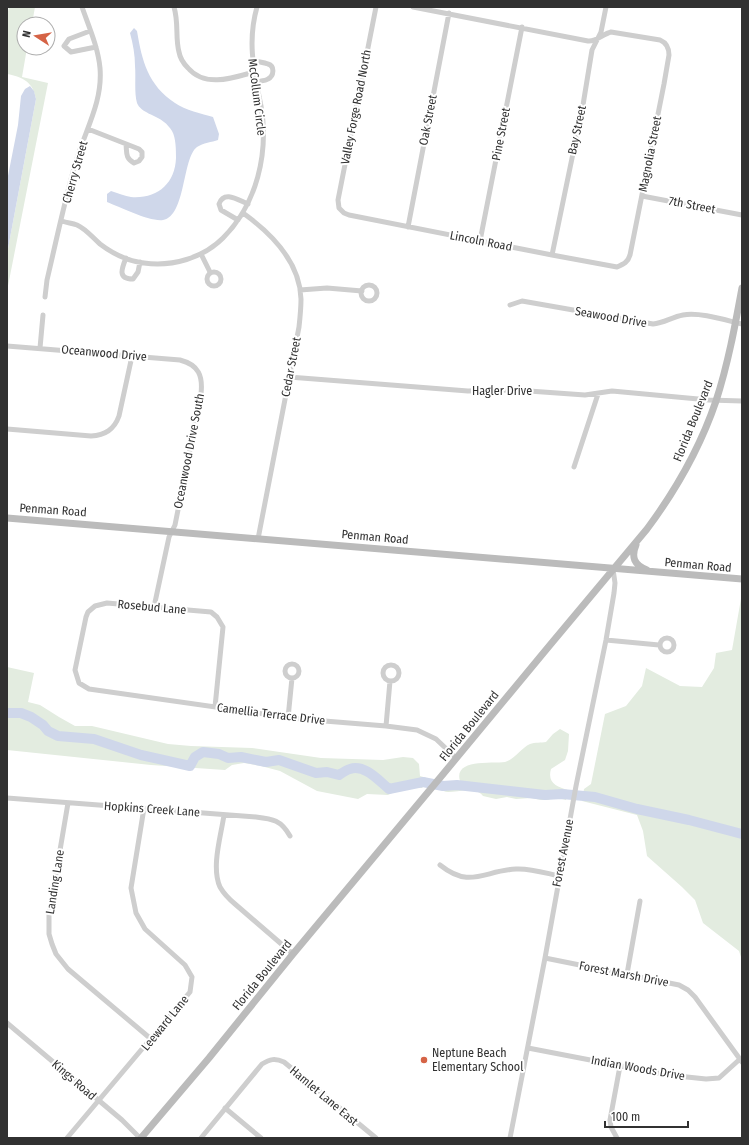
<svg xmlns="http://www.w3.org/2000/svg" width="749" height="1145" font-family="'Fira Sans Condensed',sans-serif">
  <style>
    .green { fill: #e3ece0 }
    .water { fill: #cfd7ea }
    .lines { fill: none; stroke-linecap: round; stroke-linejoin: round }
    .river { stroke: #cfd7ea; stroke-width: 10 }
    .street { stroke: #cecece; stroke-width: 5 }
    .secondary { stroke: #bbb; stroke-width: 7 }
    .poi-dot { fill: #d56346; stroke: #fff; stroke-width: 1.5 }
    .labels { text-anchor: middle; stroke-width: 4; stroke-linejoin: round; paint-order: stroke }
    .street-label { font-size: 12px; fill: #313131; stroke: #fff }
    .poi-label { font-size: 12px; fill: #313131; stroke: #fff; text-anchor: start }
  </style>
  <rect width="100%" height="100%" fill="#fff"/>
  <path class="green" d="M9 7H35L32 24H24V48H27L22 77 48 83 7 291V254L36 99C33 82 23 77 7 74V16Z
    M742 593V960L739 951 703 923 695 900 682 887 647 856 643 831 637 815 582 801 584 789 591 784 605 714 626 706 642 686 646 668 680 686 702 687 714 668 716 653 732 650Z
    M7 667 34 673 28 702 40 705 59 717 75 726H92L168 744 191 746 252 748 321 758 383 760 403 757 413 758 419 764 420 776 430 779 422 788 413 787 398 790 388 795 367 794 358 799 317 791 280 771 261 766 244 763 232 765 225 770 151 765 7 750Z
    M560 729 569 734 568 751 565 760 551 769C547 783 557 787 568 790L566 800 554 797 548 800H541L531 798 516 799 507 797 496 799 483 796C476 786 458 792 448 792 445 792 442 790 439 789L446 781H460C453 758 494 764 505 762 514 760 521 748 530 744 535 742 541 743 546 742L553 734Z"/>
  <path class="water" d="M134 28 137 31C142 61 148 85 175 103 185 110 202 114 213 117L219 134 218 140C212 142 203 143 197 147 182 158 186 216 163 220 150 222 120 207 107 202V194L111 191C118 193 125 196 131 197 157 199 175 184 176 158 176 150 176 138 172 131 170 128 167 124 164 122 156 115 141 113 137 103 134 93 136 77 135 66 135 55 133 44 130 33Z
    M30 86 34 91 36 99 7 254V181L18 125 21 96 25 89Z"/>
  <g class="lines">
    <path class="river" d="M7 713H21L31 717 43 725 48 731 58 736 94 739 141 755 190 766 195 757 203 752 219 754 228 758 241 757 266 762 279 760 316 773 327 772 339 775C342 773 346 770 350 769 365 764 379 781 389 789L423 782 443 786 457 785 545 795 562 794 595 797 637 809 689 820 742 834"/>
    <path class="street" d="M174 7C179 24 175 37 179 52 180 58 184 64 188 68 205 88 233 78 254 72
      M376 7 338 200 339 208 344 213 349 215 552 255 617 267C624 264 628 262 630 255L664 84 669 55C669 48 667 43 660 40L611 32C603 34 596 42 588 41L413 7
      M90 31 69 39 64 46 71 52 96 47
      M252 60C257 62 263 62 268 64 275 66 274 76 268 79 265 81 259 81 256 82
      M88 129 139 149 142 152V157L139 161 134 163C125 158 127 153 126 144
      M642 196 742 215
      M243 213C271 233 300 262 301 299 301 308 300 318 299 327L258 539
      M238 220 221 210 219 204C224 190 238 200 248 204
      M62 221C67 223 72 223 77 225 86 229 92 237 100 244 113 254 128 261 144 263 172 267 203 258 223 238 257 204 269 153 261 106 254 71 247 42 257 7
      M408 227 449 13
      M480 241 522 27
      M201 254 210 272
      M552 255 583 105 592 50 601 32 606 7
      M126 258C122 268 117 279 133 279L138 272 140 262
      M207 279a7 7 0 1 1 14 0a7 7 0 1 1-14 0Z
      M361 293a8 8 0 1 1 16 0a8 8 0 1 1-16 0Z
      M300 290 327 288 362 291
      M45 297 47 280C56 242 64 203 75 165 84 132 103 103 100 68 98 47 89 27 82 7
      M510 305 522 301 653 324C664 323 672 317 683 315 700 312 725 320 742 324
      M7 346 180 360C199 365 203 376 201 394L175 525 169 537 154 607
      M40 348 43 315
      M289 377 468 391 515 390 585 395 612 391 709 400 742 401
      M7 429 91 436C105 435 114 430 119 416L132 356
      M574 467 598 394
      M660 645a7 7 0 1 1 14 0a7 7 0 1 1-14 0Z
      M606 640 659 645
      M285 671a7 7 0 1 1 14 0a7 7 0 1 1-14 0Z
      M383 673a8 8 0 1 1 16 0a8 8 0 1 1-16 0Z
      M215 707 223 627 217 617 211 612 107 603 95 606 88 612 86 617 75 670 79 683 89 689 300 719 386 726 417 730 436 739 456 758
      M288 718 292 678
      M386 726 390 681
      M7 798 256 817C273 819 281 820 290 836
      M68 803 49 915V934L52 944 56 954 68 969 151 1039
      M224 815C221 836 211 867 220 887 224 894 229 899 235 904L293 954
      M440 865C470 889 483 871 516 869 530 868 545 873 559 876
      M545 958 679 985 688 990 695 997 742 1062
      M627 974 640 901
      M7 1023 122 1120 140 1138
      M528 1048 668 1075 706 1079 719 1078 740 1059
      M225 1108 261 1138
      M67 1138 190 992 192 977 185 965 145 929 136 913 131 888 144 808
      M201 1138 262 1064C270 1059 275 1058 284 1062L376 1138
      M510 1138 545 958 576 786 606 640 614 593 615 583 613 569
      M617 1138 611 1127 610 1120 620 1066"/>
    <path class="secondary" d="M7 518 742 579
      M636 545C631 557 634 565 647 570
      M141 1138 209 1058 293 954 444 773 550 645 647 529C676 490 700 448 716 401 728 364 735 326 742 288"/>
  </g>
  <circle class="poi-dot" cx="424" cy="1060" r="4"/>
  <g class="labels">
    <g class="street-label">
      <text transform="translate(257 97) rotate(83)" y="4">McCollum Circle</text>
      <text transform="translate(356 107) rotate(-79)" y="4">Valley Forge Road North</text>
      <text transform="translate(428 120) rotate(-79)" y="4">Oak Street</text>
      <text transform="translate(577 130) rotate(-78)" y="4">Bay Street</text>
      <text transform="translate(501 134) rotate(-79)" y="4">Pine Street</text>
      <text transform="translate(650 154) rotate(-79)" y="4">Magnolia Street</text>
      <text transform="translate(75 172) rotate(-74)" y="4">Cherry Street</text>
      <text transform="translate(692 205) rotate(11)" y="4">7th Street</text>
      <text transform="translate(481 241) rotate(11)" y="4">Lincoln Road</text>
      <text transform="translate(611 317) rotate(10)" y="4">Seawood Drive</text>
      <text transform="translate(104 353) rotate(5)" y="4">Oceanwood Drive</text>
      <text transform="translate(291 367) rotate(-79)" y="4">Cedar Street</text>
      <text x="502" y="395">Hagler Drive</text>
      <text transform="translate(693 421) rotate(-68)" y="4">Florida Boulevard</text>
      <text transform="translate(189 451) rotate(-79)" y="4">Oceanwood Drive South</text>
      <text transform="translate(53 510) rotate(4)" y="4">Penman Road</text>
      <text transform="translate(375 537) rotate(5)" y="4">Penman Road</text>
      <text transform="translate(698 565) rotate(5)" y="4">Penman Road</text>
      <text transform="translate(152 607) rotate(5)" y="4">Rosebud Lane</text>
      <text transform="translate(271 714) rotate(7)" y="4">Camellia Terrace Drive</text>
      <text transform="translate(469 726) rotate(-51)" y="4">Florida Boulevard</text>
      <text transform="translate(152 809) rotate(4)" y="4">Hopkins Creek Lane</text>
      <text transform="translate(563 853) rotate(-79)" y="4">Forest Avenue</text>
      <text transform="translate(55 882) rotate(-81)" y="4">Landing Lane</text>
      <text transform="translate(624 974) rotate(11)" y="4">Forest Marsh Drive</text>
      <text transform="translate(262 975) rotate(-51)" y="4">Florida Boulevard</text>
      <text transform="translate(165 1023) rotate(-51)" y="4">Leeward Lane</text>
      <text transform="translate(638 1068) rotate(10)" y="4">Indian Woods Drive</text>
      <text transform="translate(74 1080) rotate(41)" y="4">Kings Road</text>
      <text transform="translate(324 1096) rotate(40)" y="4">Hamlet Lane East</text>
    </g>
    <g class="poi-label">
      <text x="432" y="1057">Neptune Beach<tspan x="432" dy="14">Elementary School</tspan></text>
    </g>
  </g>
  <rect width="749" height="1145" fill="none" stroke="#313131" stroke-width="16"/>
  <g transform="translate(36 36) rotate(282)"><circle r="19" fill="#ffffff" stroke="#adadad"/>
  <path d="M0-3L7 15L0 10L-7 15Z" fill="#d56346"/>
  <text y="-6" font-size="11" font-weight="bold" text-anchor="middle" fill="#313131">N</text>
  </g>
  <path d="M605 1121v6h83v-6" fill="none" stroke="#313131" stroke-width="2"/>
  <text x="611" y="1121" font-size="12" fill="#313131" stroke="#ffffff" stroke-width="3" paint-order="stroke">100 m</text>
</svg>
